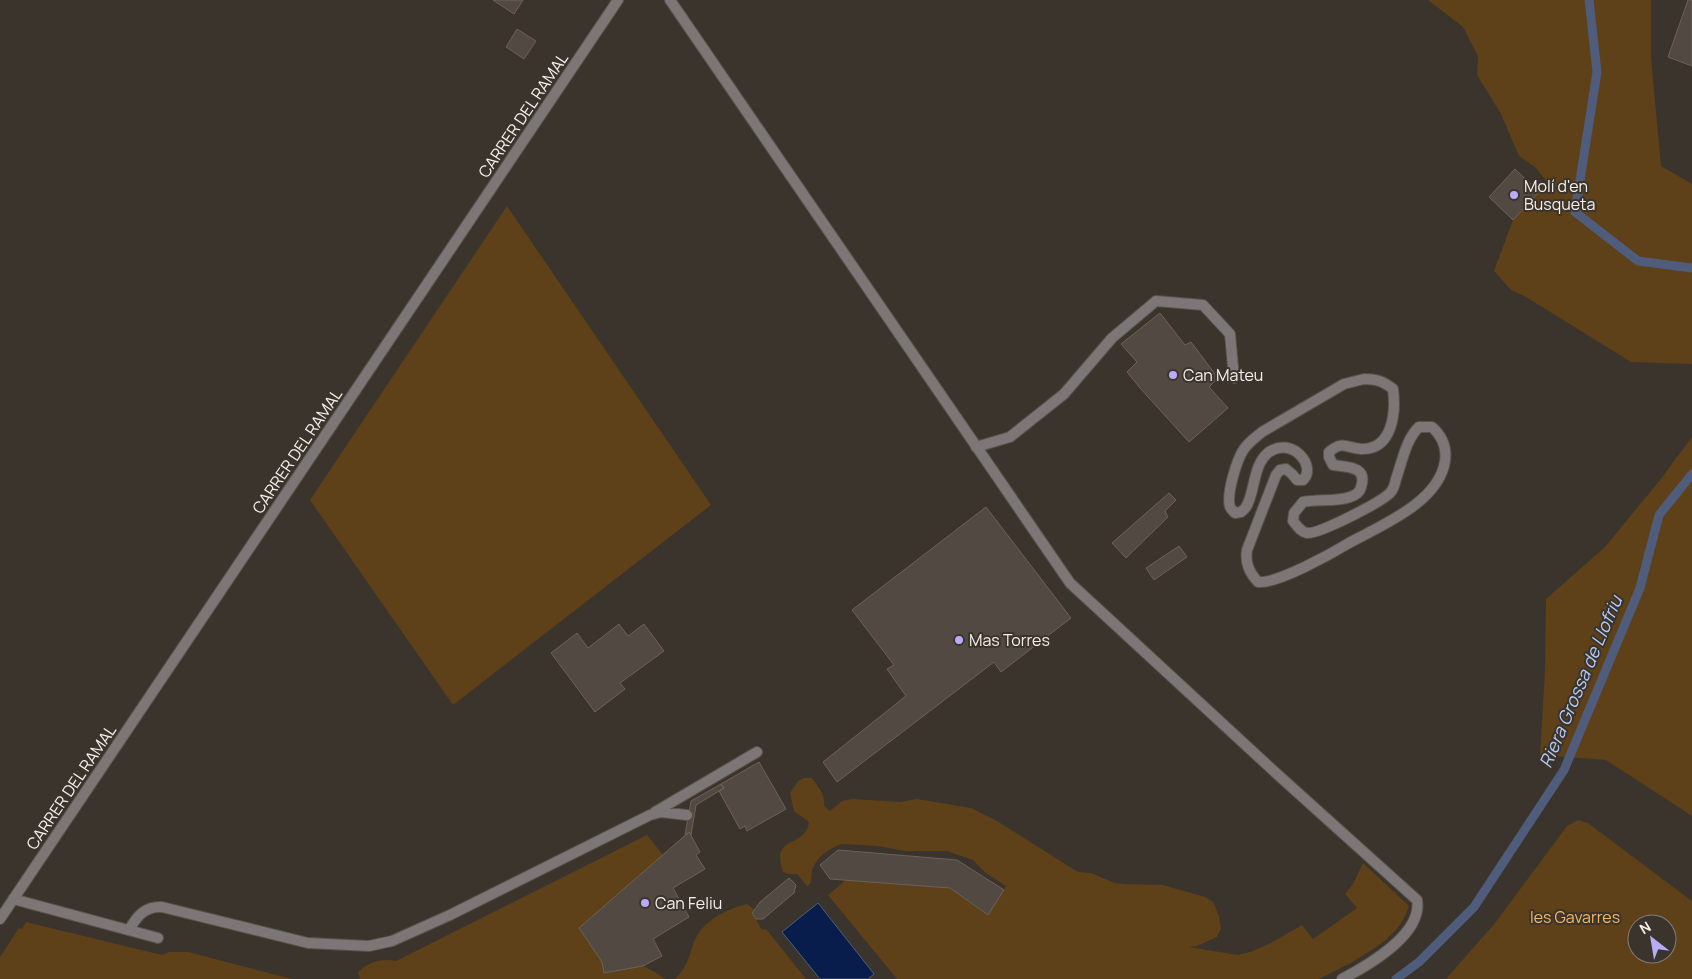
<svg xmlns="http://www.w3.org/2000/svg" width="1692" height="979" font-family="Manrope,sans-serif">
  <style>
    .green { fill: #5e4019; fill-rule: evenodd }
    .water { fill: #081d4b; stroke: #4f5c7b }
    .lines { fill: none; stroke-linecap: round; stroke-linejoin: round }
    .stream { stroke: #4f5c7b; stroke-width: 9 }
    .building { fill: #524942; stroke: #6c625b }
    .service-casing { stroke: #59524b; stroke-width: 12 }
    .minor-casing { stroke: #59524b; stroke-width: 12 }
    .service { stroke: #7c7676; stroke-width: 10 }
    .minor { stroke: #7c7676; stroke-width: 10 }
    .poi-dot { fill: #b6acf8; stroke: #3b342c; stroke-width: 2 }
    .labels { text-anchor: middle; stroke-width: 4; stroke-linejoin: round; paint-order: stroke }
    .street-label { font-size: 16px; fill: #f5f0eb; stroke: #3b342c }
    .poi-label { font-size: 16px; fill: #f5f0eb; stroke: #3b342c; text-anchor: start }
    .park-label { font-size: 16px; fill: #f6b669; stroke: #3b342c }
    .water-label { font-size: 18px; font-style: italic; fill: #b3ccfc; stroke: #3b342c }
  </style>
  <rect width="100%" height="100%" fill="#3b342c"/>
  <path class="green" d="M1428 0H1651V58L1661 166 1692 184V364L1631 362 1526 297 1511 290 1494 271 1513 220 1547 182 1535 167 1519 156 1501 114 1477 75 1478 56 1463 27Z
    M507 206 711 505 453 705 310 500Z
    M1692 437V816L1606 760 1540 755 1545 671 1546 599 1605 547 1660 480Z
    M804 778H812C819 788 825 794 824 806L830 811 842 801 853 799 900 802 917 799 971 808 997 821 1078 872 1091 873 1115 883 1125 884 1163 885 1205 897 1213 902 1219 916 1221 928 1217 937 1197 946 1189 947 1238 955 1253 951 1269 944 1302 925 1313 939 1357 908 1345 894 1353 884 1363 863 1409 906C1406 914 1402 923 1396 930 1379 949 1342 968 1319 979H897L828 895 846 880 950 888 987 915 1006 886 986 873 973 860 947 851H905L877 846 842 844C831 847 817 857 813 868 811 872 812 878 810 884L807 886 797 874H789L783 872C770 833 805 850 809 822L794 811 790 793 798 781Z
    M1578 820 1588 823 1692 901V979H1446L1495 923 1567 826ZM1637 924H1667V954H1637Z
    M647 835 663 855 579 928 602 962 604 972 643 966 655 972 665 979H360L358 972C369 962 381 958 396 961Z
    M747 904 755 910 752 913 762 930 766 929 806 979H675C692 963 689 946 700 931 711 917 730 908 747 904Z
    M26 922 162 955 169 952H188L292 979H0V957L19 928 22 929Z"/>
  <path class="water" d="M818 903 874 974 868 979H820L782 932Z"/>
  <g class="lines">
    <path class="stream" d="M1589 0 1597 72 1575 212 1638 261 1692 268
      M1396 979 1419 962 1474 907 1564 770 1640 588 1659 515 1692 474"/>
  </g>
  <path class="building" d="M493 0H523L514 14Z
    M1688 0H1692V66L1668 57Z
    M517 29 536 41 524 59 506 47Z
    M1515 169 1539 192 1513 220 1489 197Z
    M1160 313 1185 345 1191 342 1218 378 1209 387 1228 408 1189 442 1140 388 1127 372 1137 362 1121 344Z
    M1169 493 1176 500 1165 511 1168 517 1126 558 1112 543Z
    M986 507 1071 618 1001 672 994 662 837 782 823 762 906 696 887 669 894 665 852 610Z
    M1179 546 1187 557 1154 580 1146 568Z
    M619 624 628 636 644 624 664 651 620 683 625 689 595 712 551 653 577 633 588 648Z
    M759 762 786 809 747 831 745 826 740 829 719 791 724 788 721 784Z
    M721 784 724 788 696 805 691 835 689 832 685 835 691 801Z
    M689 832 700 852 696 855 705 869 673 888 689 917 653 939 662 956 643 966 604 973 602 962 579 928Z
    M838 850 957 860 1004 890 988 915 950 888 830 879 820 865Z
    M789 878 796 885 794 893 763 919H756L752 913 760 902Z"/>
  <g class="lines">
    <g class="service-casing">
      <path id="service" d="M670 0 1070 583 1277 774 1417 900C1423 934 1367 966 1342 979
        M1364 379C1376 379 1383 381 1393 389 1396 412 1393 450 1361 449 1346 448 1343 440 1329 452V457L1333 465C1347 467 1368 466 1361 487 1360 492 1355 496 1350 497 1336 502 1318 499 1303 502L1294 513 1293 521C1297 526 1301 532 1307 533 1320 534 1381 502 1390 493 1394 489 1395 484 1396 479 1402 462 1406 439 1419 427H1432C1442 436 1447 447 1445 461 1439 502 1382 525 1349 543 1331 554 1277 584 1258 582 1249 572 1245 563 1247 550L1276 475 1280 470 1286 469 1292 474 1297 480H1303C1317 467 1293 436 1269 452 1254 463 1255 488 1248 503 1247 506 1244 510 1241 512L1235 513C1235 513 1230 508 1230 507 1226 494 1237 459 1244 449 1249 442 1255 438 1262 432L1344 384Z
        M976 447 1010 437 1064 394 1112 338 1156 301 1203 305 1230 334 1234 378
        M655 812 757 752
        M129 930C137 916 145 906 162 907L308 943 369 946 392 941 450 915 650 815 661 812 687 815"/>
    </g>
    <g class="minor-casing">
      <path id="minor" d="M13 899 158 938
        M0 919 618 0"/>
    </g>
    <use href="#service" class="service"/>
    <use href="#minor" class="minor"/>
  </g>
  <g class="poi-dot">
    <circle cx="1514" cy="195" r="5"/>
    <circle cx="1173" cy="375" r="5"/>
    <circle cx="959" cy="640" r="5"/>
    <circle cx="645" cy="903" r="5"/>
  </g>
  <g class="labels">
    <g class="street-label">
      <text transform="translate(523 115) rotate(-56)" y="6">CARRER DEL RAMAL</text>
      <text transform="translate(297 451) rotate(-56)" y="6">CARRER DEL RAMAL</text>
      <text transform="translate(71 787) rotate(-56)" y="6">CARRER DEL RAMAL</text>
    </g>
    <g class="poi-label">
      <text x="1524" y="192">Molí d'en<tspan x="1524" dy="18">Busqueta</tspan></text>
      <text x="1183" y="381">Can Mateu</text>
      <text x="969" y="646">Mas Torres</text>
      <text x="655" y="909">Can Feliu</text>
    </g>
    <g class="park-label">
      <text x="1575" y="923">les Gavarres</text>
    </g>
    <g class="water-label">
      <text transform="translate(1581 682) rotate(-67)" y="6">Riera Grossa de Llofriu</text>
    </g>
  </g>
  <g transform="translate(1652 939) rotate(329)"><circle r="24" fill="#3b342c" stroke="#857f78"/>
  <path d="M0-4L9 19L0 12L-9 19Z" fill="#b6acf8"/>
  <text y="-8" font-size="14" font-weight="bold" text-anchor="middle" fill="#f5f0eb">N</text>
  </g>
</svg>
